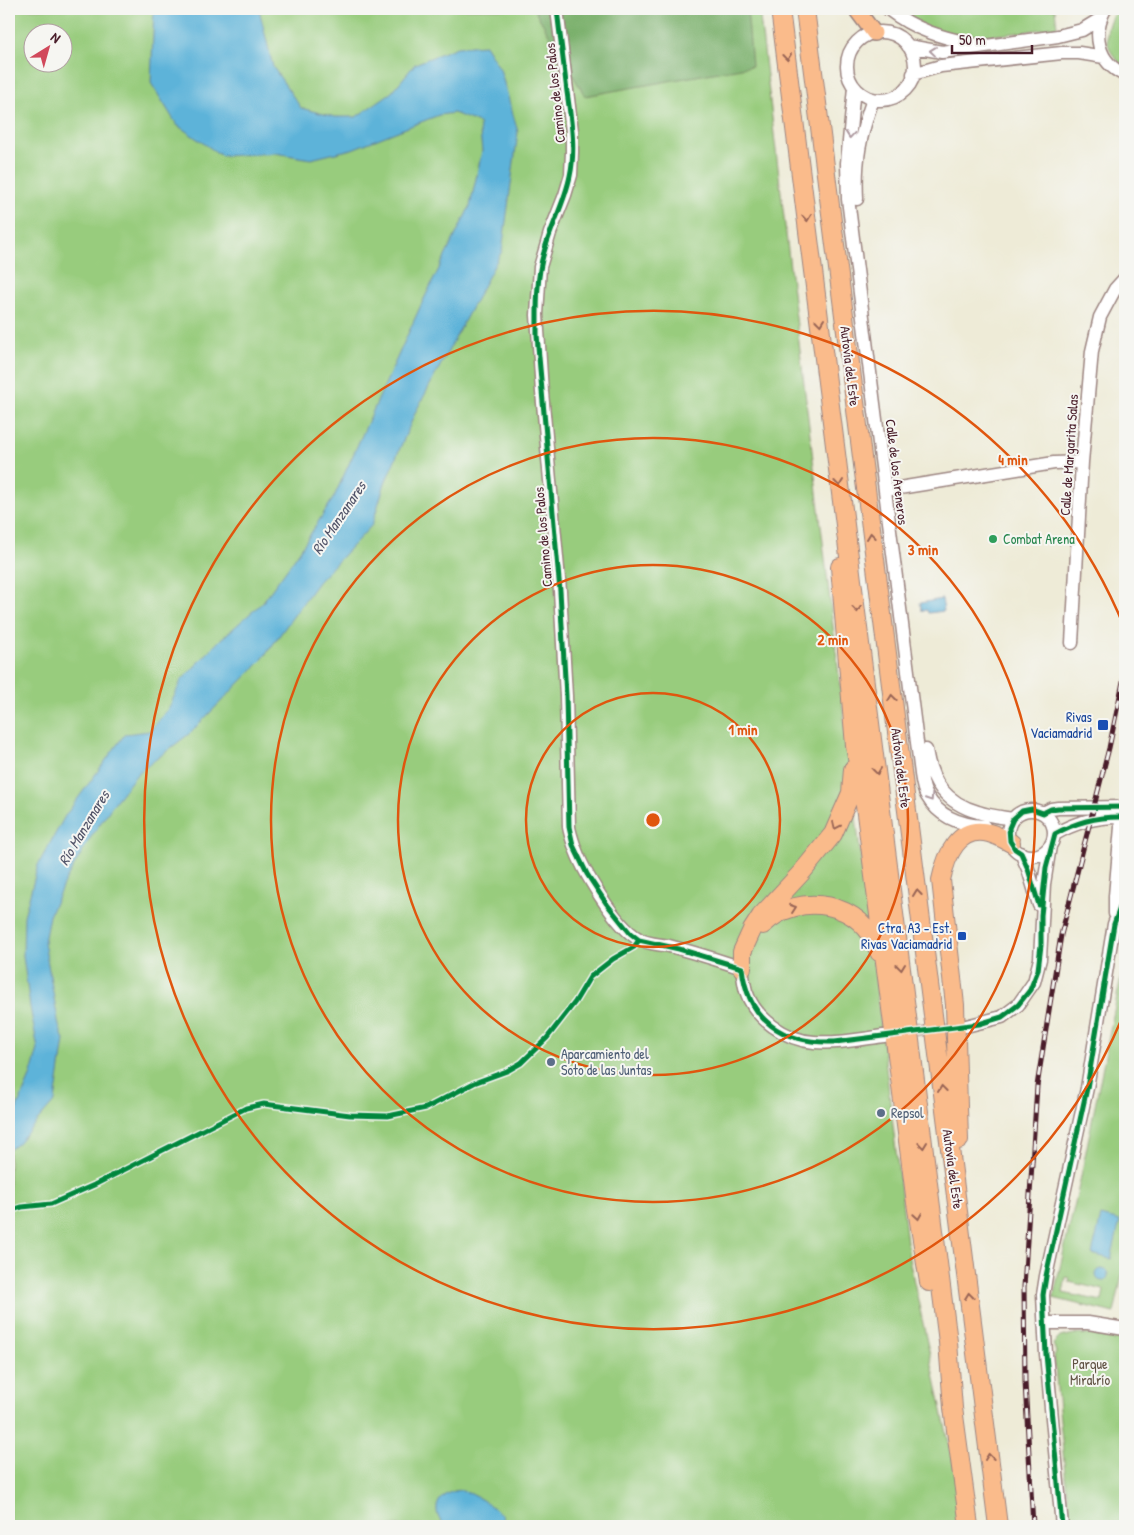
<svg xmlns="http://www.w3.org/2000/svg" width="1134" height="1535" font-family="'Patrick Hand',sans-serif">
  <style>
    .green { fill: #98cc7d; stroke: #717654; fill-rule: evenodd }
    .forest { fill: #7ab06c; stroke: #62684c }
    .water { fill: #5db3d9; stroke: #546982 }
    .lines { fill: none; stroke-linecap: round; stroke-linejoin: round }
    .minor-tunnel { stroke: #cdc2b5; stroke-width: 12; stroke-dasharray: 12 6; stroke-linecap: butt }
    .minor-casing { stroke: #9c8581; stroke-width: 15 }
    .major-casing { stroke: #9c8581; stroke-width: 18 }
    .highway-casing { stroke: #9c8581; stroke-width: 20 }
    .minor { stroke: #fff; stroke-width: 12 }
    .major { stroke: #fabb8b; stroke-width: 15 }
    .highway { stroke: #fabb8b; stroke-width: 18 }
    .rail-casing { stroke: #4a1f2b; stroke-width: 5 }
    .rail { stroke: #f6f6f2; stroke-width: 3; stroke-dasharray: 9; stroke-linecap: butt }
    .cycleway-casing { stroke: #f6f6f2; stroke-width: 8 }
    .cycleway { stroke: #00873e; stroke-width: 5 }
    .oneway { stroke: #ae9aa0 }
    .oneway2 { stroke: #996556 }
    .ring { fill: none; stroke: #e0560e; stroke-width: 2.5 }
    .leisure-dot { fill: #2e9e5b; stroke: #f6f6f2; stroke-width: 2 }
    .transit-dot { fill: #1a4fb4; stroke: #f6f6f2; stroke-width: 2 }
    .service-dot { fill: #5c6f8a; stroke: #f6f6f2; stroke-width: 2 }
    .labels { text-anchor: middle; stroke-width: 4; stroke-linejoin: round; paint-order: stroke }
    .street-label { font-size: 14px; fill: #4a1f2b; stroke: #f6f6f2 }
    .leisure-label { font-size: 14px; fill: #27864d; stroke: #f6f6f2; text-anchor: start }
    .transit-label { font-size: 14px; fill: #164399; stroke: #f6f6f2; text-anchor: end }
    .service-label { font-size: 14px; fill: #4e5e75; stroke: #f6f6f2; text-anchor: start }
    .park-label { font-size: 14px; fill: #615344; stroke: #f6f6f2 }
    .water-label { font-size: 15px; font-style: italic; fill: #515368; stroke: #f6f6f2 }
    .centre { fill: #e0560e; stroke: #f6f6f2; stroke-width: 2.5 }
    .ring-label { font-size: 15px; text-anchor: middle; font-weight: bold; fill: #e0560e; stroke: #f6f6f2; stroke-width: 4; stroke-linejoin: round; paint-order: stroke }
  </style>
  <rect width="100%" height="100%" fill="#f6f6f2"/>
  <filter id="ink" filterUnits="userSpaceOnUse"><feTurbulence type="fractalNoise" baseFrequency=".02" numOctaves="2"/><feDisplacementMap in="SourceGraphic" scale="10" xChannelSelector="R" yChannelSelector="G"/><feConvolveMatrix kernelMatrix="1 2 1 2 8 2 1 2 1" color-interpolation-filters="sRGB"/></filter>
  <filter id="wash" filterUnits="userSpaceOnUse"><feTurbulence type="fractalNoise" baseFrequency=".0096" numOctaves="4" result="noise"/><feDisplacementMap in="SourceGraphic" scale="20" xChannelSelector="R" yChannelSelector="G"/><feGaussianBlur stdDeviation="1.12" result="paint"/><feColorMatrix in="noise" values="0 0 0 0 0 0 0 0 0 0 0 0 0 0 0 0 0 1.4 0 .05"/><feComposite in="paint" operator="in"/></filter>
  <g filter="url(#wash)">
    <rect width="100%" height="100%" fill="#eeebd7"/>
    <path class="green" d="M9 9H759L909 1259 967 1526H9ZM32 32H62V62H32Z
      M897 9H1055L1057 27C1011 33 964 45 920 24 912 20 904 14 897 9Z
      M1118 9H1125V66C1104 54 1101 26 1118 9Z
      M1125 956V1261L1114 1313 1053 1298 1080 1181ZM1066 1277 1070 1278 1069 1282 1104 1290 1102 1301 1063 1293Z
      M1074 1334 1092 1335 1125 1341V1526H1070L1054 1356 1056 1352 1053 1344 1060 1337Z"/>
    <path class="forest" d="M534 9H747L752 66 585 96Z"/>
    <path class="water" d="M154 9H259L273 67 301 108 335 117H356L392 92 415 64 457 47 485 45 500 69 518 132 502 251 416 411 385 483 372 525 318 582 261 661 189 734 138 773 117 799 91 837 63 885 49 916 44 942 59 1026 64 1040 55 1101 18 1143 9 1150V1115L16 1110 30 1077 38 1049 30 1007 23 956 24 916 38 865 65 816 125 734 150 731 169 708 181 681 219 641 262 603 297 555 334 497 421 305 470 206 482 151 479 123 454 113 439 115 352 149 311 159 275 153 222 156 177 125 151 83Z
      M942 599 944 611 928 613 927 610 922 611 920 603Z
      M1101 1216 1120 1221 1111 1259 1092 1254Z
      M1096 1275a6 6 0 1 1 12 0a6 6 0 1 1-12 0Z
      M461 1490C477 1495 489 1504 502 1515L504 1526H475L466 1523 463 1526H444C429 1508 439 1492 461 1490Z"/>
  </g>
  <g filter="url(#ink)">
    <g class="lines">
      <path class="minor-tunnel" d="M901 1034 963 1026"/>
      <g class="minor-casing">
        <path id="minor" d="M557 9 572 131V152L571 175 565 195 550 233 540 267 537 315 542 392 560 591 566 696 569 827C570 833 572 839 574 845 582 870 616 927 639 939 647 944 659 944 669 946 693 952 718 960 742 968 743 976 744 984 746 991 755 1019 786 1040 814 1042 837 1044 861 1039 884 1036
          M888 9C915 30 940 37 973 44
          M1105 9C1092 34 1097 62 1125 75
          M847 66a34 34 0 1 1 68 0a34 34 0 1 1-68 0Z
          M908 46 942 52 1058 36 1082 30 1100 19
          M913 74 941 66 1062 53H1079L1104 57
          M854 87 847 163 848 199 921 774C922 781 923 790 927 796 939 817 961 825 984 826
          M857 199C855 159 860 136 873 99
          M893 489 1054 463 1082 462
          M1072 643 1082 462 1092 351 1100 317 1115 289 1125 278
          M926 750C931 782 946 803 978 812 989 816 1001 817 1013 819
          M1008 833a23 23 0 1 1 46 0a23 23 0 1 1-46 0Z
          M1043 813 1051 809 1058 808 1125 807
          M1055 834C1077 821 1099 816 1125 817
          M1021 853 1028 869 1039 905
          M1115 914V896L1121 827 1120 817
          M966 1026 1002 1017 1018 1005 1034 982 1040 959 1044 884 1050 846
          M1044 1323H1088L1125 1329
          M1062 1526 1046 1354 1043 1295 1046 1276 1087 1088 1114 924 1125 894"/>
      </g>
      <g class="major-casing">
        <path id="major" d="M856 9 874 33"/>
      </g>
      <g class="highway-casing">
        <path id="highway" d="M780 9 948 1342 953 1408 969 1526
          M805 9 998 1526
          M840 567 855 746 864 798 916 1203 929 1282
          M763 925C798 890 864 901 879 952
          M742 968V952L752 930 761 916 802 872 833 834 851 793 853 769
          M959 1140 955 1005 941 880C946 856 958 825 989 833 997 835 1004 839 1011 843"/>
      </g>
      <use href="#minor" class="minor"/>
      <use href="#major" class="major"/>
      <use href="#highway" class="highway"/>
      <g class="rail-casing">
        <path id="rail" d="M1033 1526 1025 1382 1024 1287 1037 1086 1061 935 1109 748 1125 672"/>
      </g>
      <use href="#rail" class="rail"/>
      <g class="cycleway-casing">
        <path id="cycleway" d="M557 9C560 37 564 64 567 92 571 120 576 149 570 176 565 202 551 226 544 252 536 279 537 308 537 335L560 591 566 696 569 827 573 845 587 874 606 903 630 933 639 940 679 949 742 968C748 1021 783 1044 835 1042L979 1024 1002 1017 1018 1005 1030 990 1038 970 1041 945V915L1046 868 1055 834C1077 821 1099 816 1125 817
          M1039 905 1028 869 1021 853 1015 849 1010 841 1009 828 1013 819 1022 811 1032 809 1043 813 1051 809 1058 808 1125 807
          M9 1211 22 1207 51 1204 94 1185 246 1108 264 1104 350 1115 388 1116 426 1108 474 1083 507 1071 521 1063 547 1038 575 1002 590 977 613 959 634 947 639 940
          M1062 1526 1046 1354 1043 1295 1046 1276 1087 1088 1114 924 1125 894"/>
      </g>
      <use href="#cycleway" class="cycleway"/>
    </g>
    <defs><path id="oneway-chevron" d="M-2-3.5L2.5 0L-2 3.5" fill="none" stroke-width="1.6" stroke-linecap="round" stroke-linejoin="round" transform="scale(1.25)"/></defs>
    <g class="oneway">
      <use href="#oneway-chevron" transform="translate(933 51) rotate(-174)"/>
      <use href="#oneway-chevron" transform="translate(850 135) rotate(95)"/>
      <use href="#oneway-chevron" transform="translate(930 798) rotate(57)"/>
    </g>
    <g class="oneway2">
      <use href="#oneway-chevron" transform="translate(787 57) rotate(83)"/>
      <use href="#oneway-chevron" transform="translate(807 218) rotate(83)"/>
      <use href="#oneway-chevron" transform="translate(820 322) rotate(83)"/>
      <use href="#oneway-chevron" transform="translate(839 483) rotate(83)"/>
      <use href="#oneway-chevron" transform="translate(871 536) rotate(-97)"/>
      <use href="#oneway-chevron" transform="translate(857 609) rotate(83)"/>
      <use href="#oneway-chevron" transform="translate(892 698) rotate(-97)"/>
      <use href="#oneway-chevron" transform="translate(877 771) rotate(83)"/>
      <use href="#oneway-chevron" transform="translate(836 826) rotate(115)"/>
      <use href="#oneway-chevron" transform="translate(917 893) rotate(-97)"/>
      <use href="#oneway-chevron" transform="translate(793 908) rotate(-19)"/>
      <use href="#oneway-chevron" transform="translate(901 967) rotate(83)"/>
      <use href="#oneway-chevron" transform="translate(942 1089) rotate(-97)"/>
      <use href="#oneway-chevron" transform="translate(923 1145) rotate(83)"/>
      <use href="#oneway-chevron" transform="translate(918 1216) rotate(81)"/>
      <use href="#oneway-chevron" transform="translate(969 1296) rotate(-97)"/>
      <use href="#oneway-chevron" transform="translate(989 1457) rotate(-97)"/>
    </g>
  </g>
  <g class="ring">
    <circle cx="653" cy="820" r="127"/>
    <circle cx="653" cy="820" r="255"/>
    <circle cx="653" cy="820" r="382"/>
    <path d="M1125 1011A509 509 0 1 1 1125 629"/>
  </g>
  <circle class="leisure-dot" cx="993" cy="539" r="5"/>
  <g class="transit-dot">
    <rect x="1097" y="719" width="12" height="12" rx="2.5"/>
    <rect x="957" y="931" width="10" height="10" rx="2.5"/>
  </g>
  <g class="service-dot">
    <circle cx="551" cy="1062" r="5"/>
    <circle cx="881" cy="1113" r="5"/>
  </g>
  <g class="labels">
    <g class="street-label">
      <text transform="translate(555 93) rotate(-96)" y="5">Camino de los Palos</text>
      <text transform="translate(850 366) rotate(83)" y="5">Autovía del Este</text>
      <text transform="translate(1069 455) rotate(-86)" y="5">Calle de Margarita Salas</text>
      <text transform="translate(897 472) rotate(83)" y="5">Calle de los Areneros</text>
      <text transform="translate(543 537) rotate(-95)" y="5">Camino de los Palos</text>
      <text transform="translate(901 768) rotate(83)" y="5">Autovía del Este</text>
      <text transform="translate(953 1169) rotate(82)" y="5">Autovía del Este</text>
    </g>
    <g class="leisure-label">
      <text x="1003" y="544">Combat Arena</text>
    </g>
    <g class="transit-label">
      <text x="1092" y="722">Rivas<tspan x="1092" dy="16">Vaciamadrid</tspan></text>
      <text x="952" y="933">Ctra. A3 - Est.<tspan x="952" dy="16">Rivas Vaciamadrid</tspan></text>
    </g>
    <g class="service-label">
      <text x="561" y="1059">Aparcamiento del<tspan x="561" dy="16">Soto de las Juntas</tspan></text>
      <text x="891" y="1118">Repsol</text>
    </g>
    <g class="park-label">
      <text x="1090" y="1369">Parque<tspan x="1090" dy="16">Miralrío</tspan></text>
    </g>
    <g class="water-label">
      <text transform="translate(339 518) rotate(-56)" y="5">Río Manzanares</text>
      <text transform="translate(84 828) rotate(-59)" y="5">Río Manzanares</text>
    </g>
  </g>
  <circle cx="653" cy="820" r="8" class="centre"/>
  <g class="ring-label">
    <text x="1013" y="465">4 min</text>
    <text x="923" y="555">3 min</text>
    <text x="833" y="645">2 min</text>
    <text x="743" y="735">1 min</text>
  </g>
  <rect width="1134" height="1535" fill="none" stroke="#f6f6f2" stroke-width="30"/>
  <g transform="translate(48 48) rotate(37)"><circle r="24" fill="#f6f6f2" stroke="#b1a0a2"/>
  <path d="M0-4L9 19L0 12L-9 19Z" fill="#d1495b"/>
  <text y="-8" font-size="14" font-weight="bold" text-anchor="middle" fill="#4a1f2b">N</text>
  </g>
  <path d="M952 45v8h80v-8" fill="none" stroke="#4a1f2b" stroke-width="2.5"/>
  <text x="959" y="45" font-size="15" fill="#4a1f2b" stroke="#f6f6f2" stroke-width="4" paint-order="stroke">50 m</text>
</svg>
